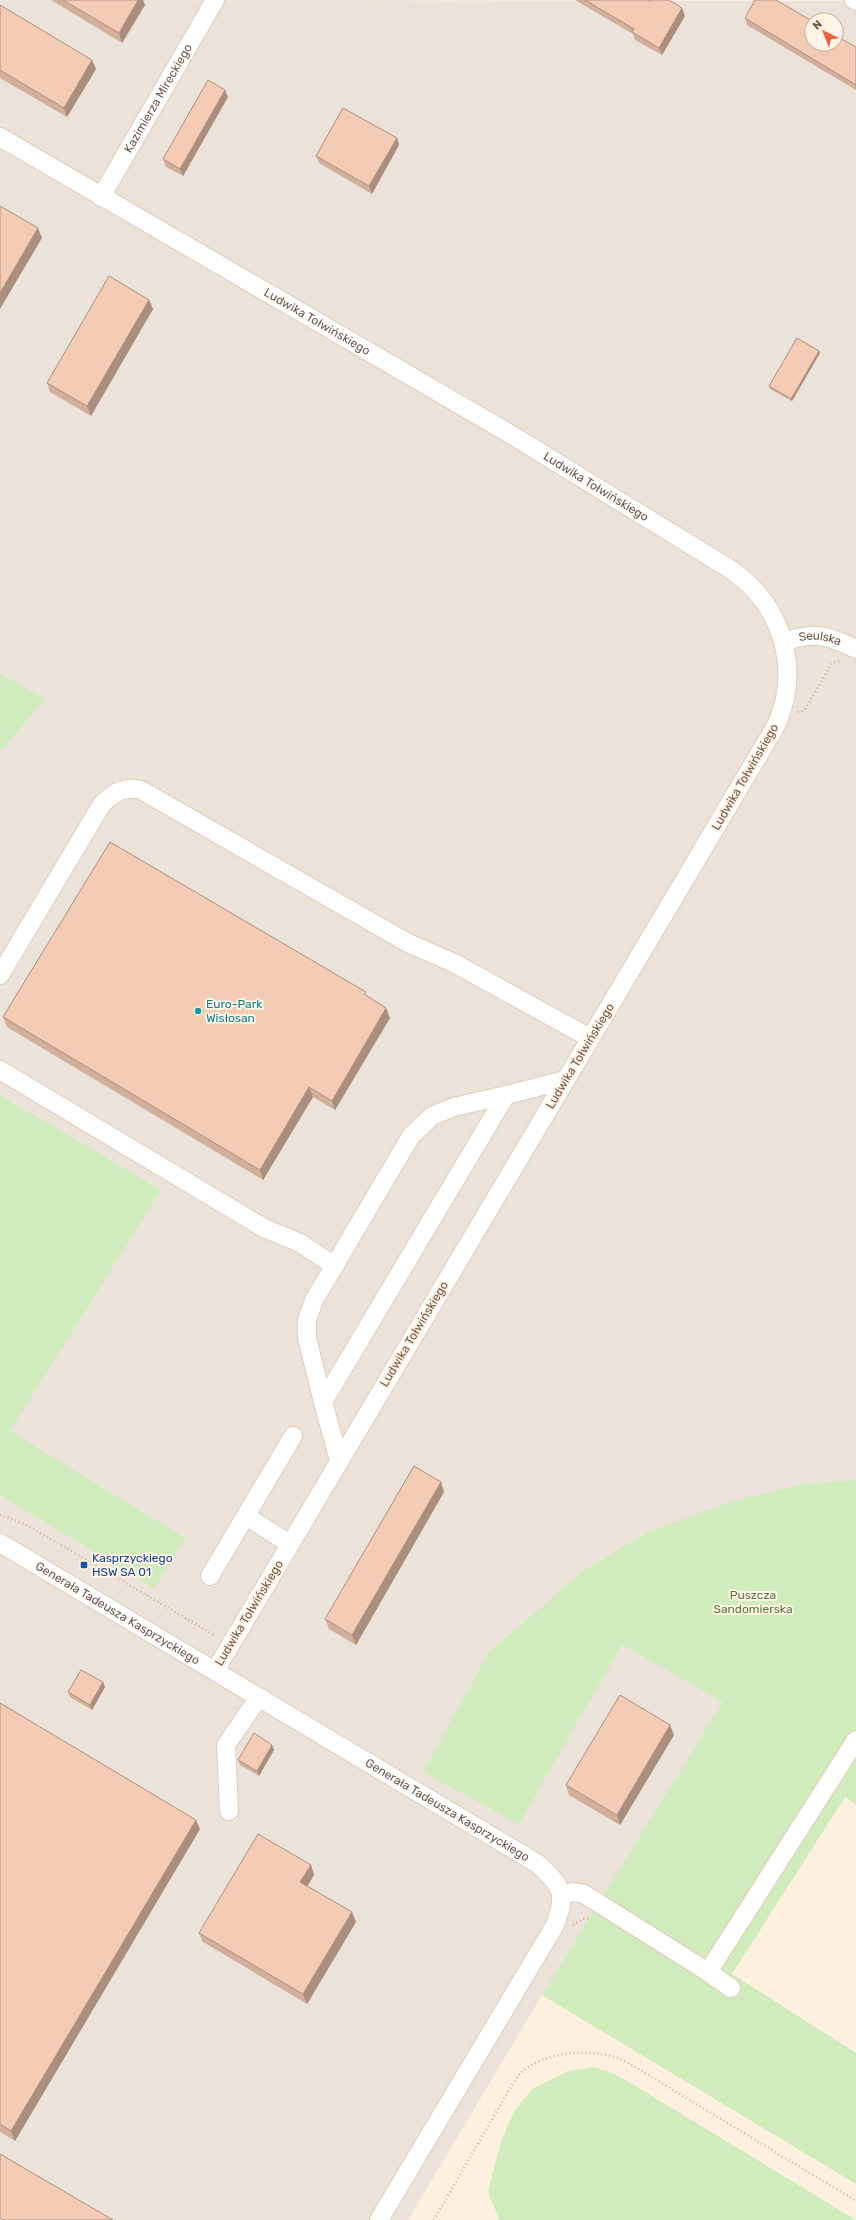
<svg xmlns="http://www.w3.org/2000/svg" width="856" height="2220" font-family="Rubik,sans-serif">
  <style>
    .industrial { fill: #ebe2da; fill-rule: evenodd }
    .green { fill: #d0ebbc }
    .lines { fill: none; stroke-linecap: round; stroke-linejoin: round }
    .minor-casing { stroke: #e1ccba; stroke-width: 20 }
    .path { stroke: #d8af98; stroke-width: 2.5; stroke-dasharray: 1 3; stroke-linecap: butt }
    .minor { stroke: #fff; stroke-width: 18 }
    .wall { fill: #d2af9b }
    .shaded-wall { fill: #ab8f7e }
    .building { fill: #f4ccb4; stroke: #ab8f7e }
    .culture-dot { fill: #0f9aa8; stroke: #fff4e5; stroke-width: 1.5 }
    .transit-dot { fill: #1a4fb4; stroke: #fff4e5; stroke-width: 1.5 }
    .labels { text-anchor: middle; stroke-width: 4; stroke-linejoin: round; paint-order: stroke }
    .street-label { font-size: 12px; fill: #745545; stroke: #fff4e5 }
    .culture-label { font-size: 12px; fill: #0d838f; stroke: #fff4e5; text-anchor: start }
    .transit-label { font-size: 12px; fill: #164399; stroke: #fff4e5; text-anchor: start }
    .park-label { font-size: 12px; fill: #507a3d; stroke: #fff4e5 }
  </style>
  <rect width="100%" height="100%" fill="#fdf0de"/>
  <path class="industrial" d="M0 0 856 1V1480L800 1485 584 1570 489 1652 424 1772 519 1823 622 1645 724 1702 542 1995 408 2220H0ZM812 20H836V44H812Z"/>
  <path class="green" d="M0 674 45 699 0 752Z
    M0 1095 161 1190 10 1431 185 1538 155 1589 0 1495Z
    M856 1480V1804L845 1797 732 1974 856 2053V2184L542 1995 723 1702 622 1645 519 1824 423 1772 489 1652 584 1570 646 1533 736 1500 800 1485Z
    M595 2067 619 2076 856 2220H499L488 2192 500 2145 513 2113 532 2089 569 2071Z"/>
  <g class="lines">
    <g class="minor-casing">
      <g id="minor">
        <path d="M854 0 856 1"/>
        <path id="s1" d="M0 137 510 434 730 569C780 603 801 664 778 721 773 732 767 741 761 751L215 1671"/>
        <path id="s2" d="M101 197 215 0"/>
        <path id="s3" d="M784 642C814 631 827 635 856 649"/>
        <path d="M0 975 102 804C114 792 124 786 141 790L408 943 454 963 590 1038"/>
        <path d="M0 1070 264 1228 300 1243 335 1266"/>
        <path d="M323 1402 307 1338V1320L314 1300 411 1136 432 1116 454 1107 506 1095"/>
        <path d="M339 1460 323 1402 506 1095 565 1080"/>
        <path d="M246 1516 290 1544"/>
        <path id="s4" d="M0 1543 538 1864C562 1886 567 1894 555 1925L379 2220"/>
        <path d="M210 1576 293 1436"/>
        <path d="M229 1811 226 1745 259 1697"/>
        <path d="M561 1895 573 1892 584 1894 708 1972 856 1740"/>
        <path d="M708 1972 731 1988"/>
      </g>
    </g>
    <path class="path" d="M798 712 804 711 807 706 832 663 839 661
      M0 1515 25 1524 216 1636
      M573 1925 583 1919 591 1918
      M434 2220 509 2090C513 2084 516 2077 521 2073 545 2051 586 2049 615 2057 623 2060 630 2064 637 2068L856 2201"/>
    <use href="#minor" class="minor"/>
  </g>
  <path class="wall" d="M51 0H143L145 5 122 43Z
    M575 0H648L685 16 662 55 635 40 633 34Z
    M0 5 96 69 67 117 0 78Z
    M745 18 856 47V90L747 25Z
    M228 97 183 176 166 167 163 159Z
    M397 138 399 145 372 194 319 163 316 156Z
    M149 300 153 309 91 416 50 392 47 383Z
    M819 351 820 353 792 401 770 389 769 386Z
    M367 996 390 1018 335 1110 313 1097 263 1180 7 1027 3 1017Z
    M444 1492 356 1645 329 1629 325 1619Z
    M103 1682 105 1687 92 1710 70 1697 68 1692Z
    M0 1703 200 1829 15 2141 0 2132Z
    M674 1735 620 1825 569 1795 566 1785Z
    M272 1745 274 1750 259 1776 240 1765 238 1760Z
    M311 1865 314 1875 307 1886 356 1922 307 2004 203 1942 199 1933Z"/>
  <path class="shaded-wall" d="M138 0H143L145 5 122 43 119 33Z
    M682 8 685 16 662 55 659 48Z
    M92 60 96 69 67 117 64 108Z
    M225 90 228 97 183 176 180 169Z
    M397 138 399 145 372 194 369 186Z
    M38 228 42 238 0 309V293Z
    M149 300 153 309 91 416 87 406Z
    M819 351 820 353 792 401 791 399Z
    M386 1008 390 1018 335 1110 332 1101Z
    M309 1087 313 1097 263 1180 260 1170Z
    M441 1482 444 1492 356 1645 352 1635Z
    M103 1682 105 1687 92 1710 90 1705Z
    M670 1725 674 1735 620 1825 617 1815Z
    M272 1745 274 1750 259 1776 257 1771Z
    M196 1820 200 1829 15 2141 11 2131Z
    M311 1865 314 1875 304 1892 300 1882Z
    M352 1912 356 1922 307 2004 303 1994Z"/>
  <path class="building" d="M63 0H138L119 33Z
    M585 0H648L650 2 651 0H669L682 8 659 48 632 32 634 29Z
    M755 0H776L812 21V44H836V36L856 47V85L745 18Z
    M0 5 92 60 64 108 0 70Z
    M208 80 225 90 180 169 163 159Z
    M343 108 397 138 369 186 316 156Z
    M0 206 38 228 0 293Z
    M109 276 149 300 87 406 47 383Z
    M797 338 819 351 791 399 769 386Z
    M110 842 366 992 364 994 386 1008 332 1101 309 1087 260 1170 3 1017Z
    M414 1466 441 1482 352 1635 325 1619Z
    M81 1670 103 1682 90 1705 68 1692Z
    M620 1695 670 1725 617 1815 566 1785Z
    M0 1703 196 1820 11 2131 0 2124Z
    M254 1733 272 1745 257 1771 238 1760Z
    M258 1834 311 1865 300 1882 352 1912 303 1994 199 1933Z
    M0 2154 113 2220H4L0 2218Z"/>
  <circle class="culture-dot" cx="198" cy="1011" r="4"/>
  <rect class="transit-dot" x="80" y="1561" width="8" height="8" rx="2"/>
  <g class="labels">
    <g class="street-label">
      <text dy="4" stroke="none"><textPath href="#s2" startOffset="114">Kazimierza Mireckiego</textPath></text>
      <text dy="4" stroke="none"><textPath href="#s1" startOffset="367">Ludwika Tołwińskiego</textPath></text>
      <text dy="4" stroke="none"><textPath href="#s1" startOffset="691">Ludwika Tołwińskiego</textPath></text>
      <text dy="4" stroke="none"><textPath href="#s3" startOffset="37">Seulska</textPath></text>
      <text transform="translate(745 777) rotate(-60)" y="4">Ludwika Tołwińskiego</text>
      <text transform="translate(580 1056) rotate(-59)" y="4">Ludwika Tołwińskiego</text>
      <text transform="translate(414 1334) rotate(-59)" y="4">Ludwika Tołwińskiego</text>
      <text dy="4" stroke="none"><textPath href="#s4" startOffset="137">Generała Tadeusza Kasprzyckiego</textPath></text>
      <text transform="translate(249 1613) rotate(-59)" y="4">Ludwika Tołwińskiego</text>
      <text dy="4" stroke="none"><textPath href="#s4" startOffset="521">Generała Tadeusza Kasprzyckiego</textPath></text>
    </g>
    <g class="culture-label">
      <text x="206" y="1008">Euro-Park<tspan x="206" dy="14">Wisłosan</tspan></text>
    </g>
    <g class="transit-label">
      <text x="92" y="1562">Kasprzyckiego<tspan x="92" dy="14">HSW SA 01</tspan></text>
    </g>
    <g class="park-label">
      <text x="753" y="1599">Puszcza<tspan x="753" dy="14">Sandomierska</tspan></text>
    </g>
  </g>
  <g transform="translate(824 32) rotate(317)"><circle r="19" fill="#fff4e5" stroke="#c7b4a5"/>
  <path d="M0-3L7 15L0 10L-7 15Z" fill="#ef5f3b"/>
  <text y="-6" font-size="11" font-weight="bold" text-anchor="middle" fill="#745545">N</text>
  </g>
</svg>
